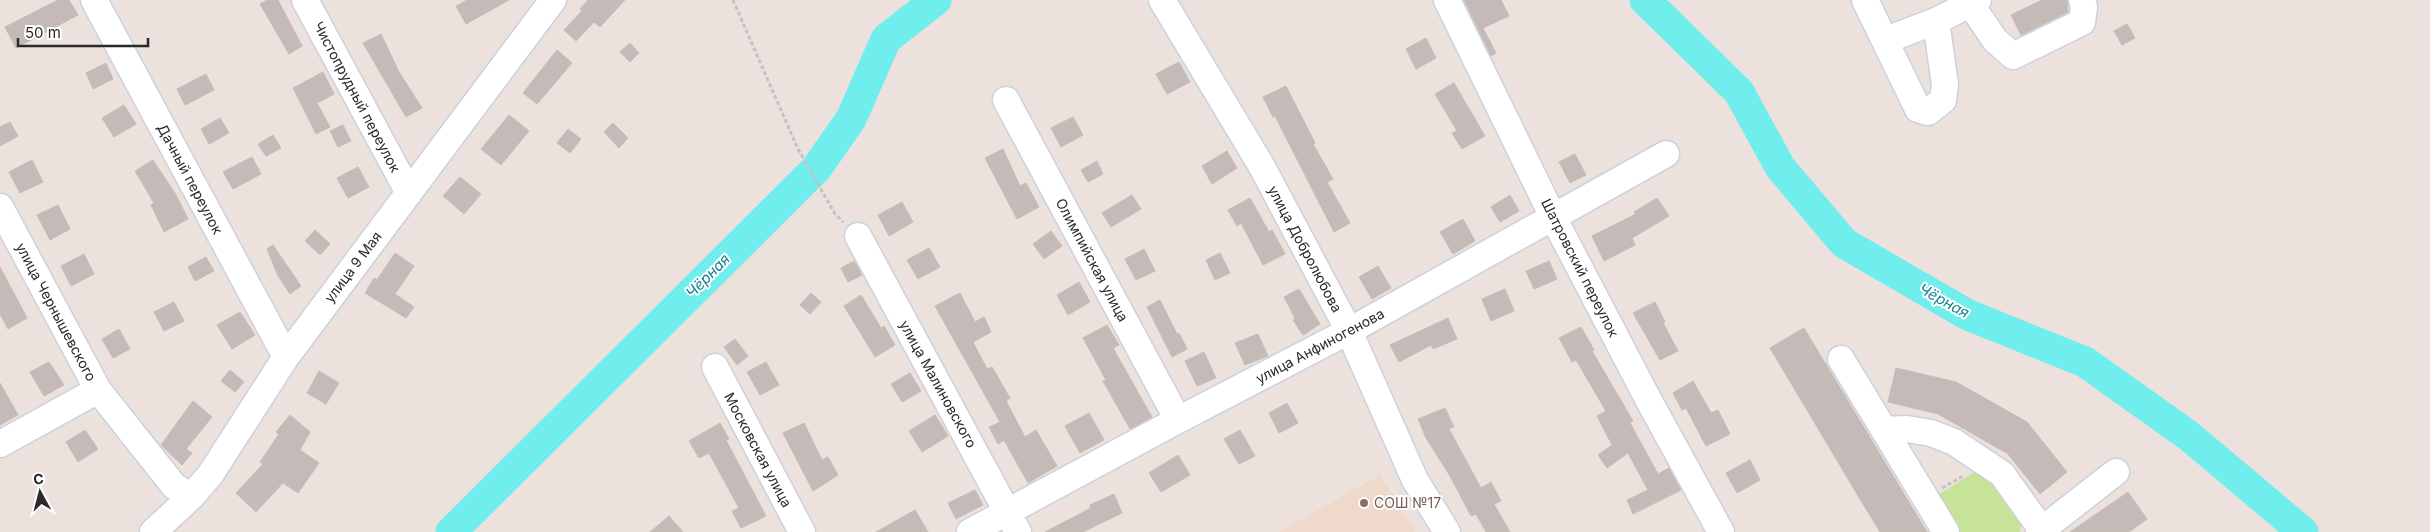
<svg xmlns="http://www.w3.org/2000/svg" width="2430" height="532" font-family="Inter,sans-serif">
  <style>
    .education { fill: #eed9cb }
    .green { fill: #c6e398 }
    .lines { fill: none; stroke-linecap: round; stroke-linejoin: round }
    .river { stroke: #6feeed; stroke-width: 31 }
    .building { fill: #c4bbb8; stroke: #c7bcb5 }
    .minor-casing { stroke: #cad2dc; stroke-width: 29 }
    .path { stroke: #c3c3c3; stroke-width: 3; stroke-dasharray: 4 2.5; stroke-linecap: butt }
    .minor { stroke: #fff; stroke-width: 26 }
    .education-dot { fill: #8d6e63; stroke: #fff; stroke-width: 2 }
    .labels { text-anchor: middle; stroke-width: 4; stroke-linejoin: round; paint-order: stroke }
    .street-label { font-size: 14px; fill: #2a2a2a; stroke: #fff }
    .education-label { font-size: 14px; fill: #785e54; stroke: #fff; text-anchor: start }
    .water-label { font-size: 15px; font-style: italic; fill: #0e838c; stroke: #fff }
  </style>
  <rect width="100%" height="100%" fill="#ece1dc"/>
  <path class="education" d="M1380 475 1415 532H1279Z"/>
  <path class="green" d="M1978 470 1997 481 2021 523 2020 532H1960L1938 495Z"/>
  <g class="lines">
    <path class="river" d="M1645 0 1739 92 1780 167 1844 243 1968 315 2085 362 2189 436 2303 532
      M451 532 816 169 851 119 886 39 936 0"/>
  </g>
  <path class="building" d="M58 0H69L78 15 16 48 5 27Z
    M267 0H278L302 46 289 54 260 4Z
    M467 0H509L466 24 456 6Z
    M588 0H625L600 27 594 22 576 41 564 30 582 11 580 9Z
    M1464 0H1501L1509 16 1483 28 1496 53 1491 56Z
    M2042 0H2067L2068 12 2021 35 2011 15Z
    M2127 24 2135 38 2122 45 2114 31Z
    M381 34 399 72 422 108 406 117 363 43Z
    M1426 38 1436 58 1416 69 1406 49Z
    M630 43 639 53 630 62 620 52Z
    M557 50 572 63 537 104 523 93Z
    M1179 62 1190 82 1167 94 1156 74Z
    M106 63 113 79 93 89 86 73Z
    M323 72 334 94 317 103 330 127 316 134 293 88Z
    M206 74 214 90 185 105 177 89Z
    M1454 83 1485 136 1462 149 1452 133 1457 131 1435 94Z
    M1286 86 1315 143 1313 144 1333 179 1327 182 1350 223 1334 232 1275 116 1273 117 1263 97Z
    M124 105 136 124 114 137 102 118Z
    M509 115 529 131 501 165 481 149Z
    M1073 117 1083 135 1061 147 1051 128Z
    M220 118 229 133 209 144 201 129Z
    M10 122 18 136 0 146V127Z
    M613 123 628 138 619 148 604 132Z
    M343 125 351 141 338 147 330 131Z
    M568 129 581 139 570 153 557 143Z
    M273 135 281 148 266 156 258 144Z
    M1003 149 1020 186 1026 183 1039 207 1017 219 985 158Z
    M1227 151 1237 168 1212 184 1202 166Z
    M1575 154 1586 175 1570 183 1559 162Z
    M252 157 261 174 233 189 223 172Z
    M32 160 43 182 20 193 9 172Z
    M153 160 175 193 188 219 164 232 151 205 154 203 135 171Z
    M1097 161 1103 174 1088 182 1081 170Z
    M358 167 369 187 348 198 337 178Z
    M460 177 481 194 464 214 443 196Z
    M1132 195 1141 209 1111 227 1102 213Z
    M1510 195 1519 211 1500 222 1491 207Z
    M1250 198 1269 232 1272 230 1285 254 1263 265 1241 223 1237 226 1228 210Z
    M1657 198 1669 216 1632 238 1635 245 1604 261 1592 236 1636 214 1634 212Z
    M902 202 913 222 889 236 878 215Z
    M58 205 70 229 50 240 37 215Z
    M1463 219 1475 241 1453 254 1440 232Z
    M315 230 330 244 320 255 305 241Z
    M1051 231 1062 246 1044 259 1033 244Z
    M273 245 301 286 290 294 278 276 267 249Z
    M929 248 940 267 918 279 907 260Z
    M1144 249 1155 271 1136 280 1125 259Z
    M395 253 414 266 395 294 414 307 406 318 365 293 374 278 377 280Z
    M1220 253 1230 273 1215 280 1206 260Z
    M84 254 94 274 71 286 61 266Z
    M206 257 214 271 195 281 188 267Z
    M854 261 862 275 848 282 841 268Z
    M1549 261 1557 279 1534 289 1526 271Z
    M1378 266 1391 288 1372 299 1359 277Z
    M0 267 27 318 8 329 0 314Z
    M1079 282 1090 302 1068 315 1057 295Z
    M1299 289 1320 324 1303 335 1293 320 1295 318 1284 297Z
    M1505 289 1514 311 1491 321 1482 299Z
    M811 293 821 302 810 314 800 305Z
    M960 293 975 322 984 317 991 332 973 342 987 369 992 367 1010 398 1006 401 1025 437 1036 430 1057 466 1028 483 1004 440 998 444 989 427 1000 422 935 306Z
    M861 295 881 328 884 326 895 345 875 357 844 306Z
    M1160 300 1177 334 1179 333 1187 349 1172 357 1147 307Z
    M174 302 184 321 164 331 154 312Z
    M1655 302 1665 322 1663 323 1678 351 1660 360 1633 313Z
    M240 312 255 335 232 349 217 325Z
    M1448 318 1457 339 1433 349 1431 345 1399 362 1390 345Z
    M1107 325 1119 345 1113 348 1152 417 1130 429 1103 381 1106 380 1083 338Z
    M1581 327 1594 350 1592 351 1633 421 1630 423 1658 474 1669 468 1681 490 1633 514 1627 500 1648 490 1628 453 1607 468 1598 455 1612 445 1597 416 1606 411 1576 360 1572 362 1559 338Z
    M1804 328 1927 532H1880L1857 494 1770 348Z
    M119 329 130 349 113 358 102 339Z
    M1258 334 1268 356 1245 365 1235 343Z
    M735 339 748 356 737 365 724 347Z
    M1204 352 1216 378 1197 386 1185 361Z
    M49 362 64 385 44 396 30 372Z
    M766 362 779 385 760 395 747 372Z
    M1896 368 1956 382 2027 422 2067 472 2040 494 2008 454 1938 414 1888 402Z
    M230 370 244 382 235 392 221 381Z
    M319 371 339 383 326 404 307 393Z
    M910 373 921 391 902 402 891 384Z
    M1693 381 1711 413 1718 410 1730 434 1706 446 1686 408 1682 410 1673 393Z
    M0 383 18 415 0 425Z
    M193 401 212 417 186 449 192 453 182 465 161 445Z
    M1287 403 1298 423 1279 433 1269 413Z
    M1445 408 1454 427 1449 429 1481 488 1491 482 1501 501 1494 504 1510 532H1486L1476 514 1471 516 1450 476 1426 438 1418 419Z
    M1089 413 1104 440 1080 453 1065 426Z
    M290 415 310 432 300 450 319 463 298 493 283 483 256 512 236 493 263 464 260 462 279 434 276 432Z
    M935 415 948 436 922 452 909 431Z
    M720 423 729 439 726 440 766 516 741 528 732 511 739 508 709 453 699 458 689 441Z
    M804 423 822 460 828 457 838 475 813 491 783 433Z
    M85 430 98 449 78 462 66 442Z
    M1240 430 1255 456 1239 464 1224 439Z
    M1178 455 1190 475 1161 492 1149 473Z
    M1750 460 1760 480 1737 493 1726 473Z
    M975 490 983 505 956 519 948 503Z
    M2128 492 2147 519 2129 532H2070Z
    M1114 494 1122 513 1083 532H1045L1091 508 1090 505Z
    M915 510 928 532H876Z
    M669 516 683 532H650Z"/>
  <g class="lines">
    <g class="minor-casing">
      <path id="minor" d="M94 0 286 357
        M305 0 409 193
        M1162 0 1261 165 1349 331 1415 480 1447 532
        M1447 0 1553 217 1648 399 1721 532
        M1865 0 1918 109 1928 112 1943 100 1945 85 1936 21
        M1971 5 1995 40 2013 56 2082 22 2084 7 2082 0
        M1886 40 1936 21 1978 0
        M1006 100 1178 420
        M0 207 98 390 174 486 191 497
        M858 236 1018 532
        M1841 359 1946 532
        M715 367 802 532
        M1884 430 1907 429 1931 433 1954 442 2002 474 2042 530
        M0 444 98 390
        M153 532 191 497 210 475 286 357 553 0
        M970 532 1178 420 1349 331 1666 154
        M2039 532 2116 472"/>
    </g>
    <path class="path" d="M733 0 798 149 835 214 843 222
      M1942 488 1965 475"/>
    <use href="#minor" class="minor"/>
  </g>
  <circle class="education-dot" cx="1364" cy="503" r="5"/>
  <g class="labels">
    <g class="street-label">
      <text transform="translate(357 97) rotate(62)" y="5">Чистопрудный переулок</text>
      <text transform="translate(190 179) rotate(62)" y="5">Дачный переулок</text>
      <text transform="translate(1305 249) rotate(62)" y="5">улица Добролюбова</text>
      <text transform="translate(1092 260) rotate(62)" y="5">Олимпийская улица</text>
      <text transform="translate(353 267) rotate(-53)" y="5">улица 9 Мая</text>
      <text transform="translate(1580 268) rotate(63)" y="5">Шатровский переулок</text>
      <text transform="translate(56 312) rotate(62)" y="5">улица Чернышевского</text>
      <text transform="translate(1320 346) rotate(-28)" y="5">улица Анфиногенова</text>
      <text transform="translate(938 384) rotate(61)" y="5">улица Малиновского</text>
      <text transform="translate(758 450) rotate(62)" y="5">Московская улица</text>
    </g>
    <g class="education-label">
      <text x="1374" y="508">СОШ №17</text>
    </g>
    <g class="water-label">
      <text transform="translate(708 276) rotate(-45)" y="5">Чёрная</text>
      <text transform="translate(1944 301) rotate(29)" y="5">Чёрная</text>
    </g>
  </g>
  <g transform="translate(40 492) rotate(353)" stroke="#ffffff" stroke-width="4" paint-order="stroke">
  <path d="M0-4L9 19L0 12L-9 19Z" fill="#2a2a2a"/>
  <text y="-8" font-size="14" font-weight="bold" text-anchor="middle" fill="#2a2a2a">С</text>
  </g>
  <path d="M18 38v8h130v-8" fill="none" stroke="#2a2a2a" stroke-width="2.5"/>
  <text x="25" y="38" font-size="15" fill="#2a2a2a" stroke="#ffffff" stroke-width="4" paint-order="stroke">50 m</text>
</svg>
